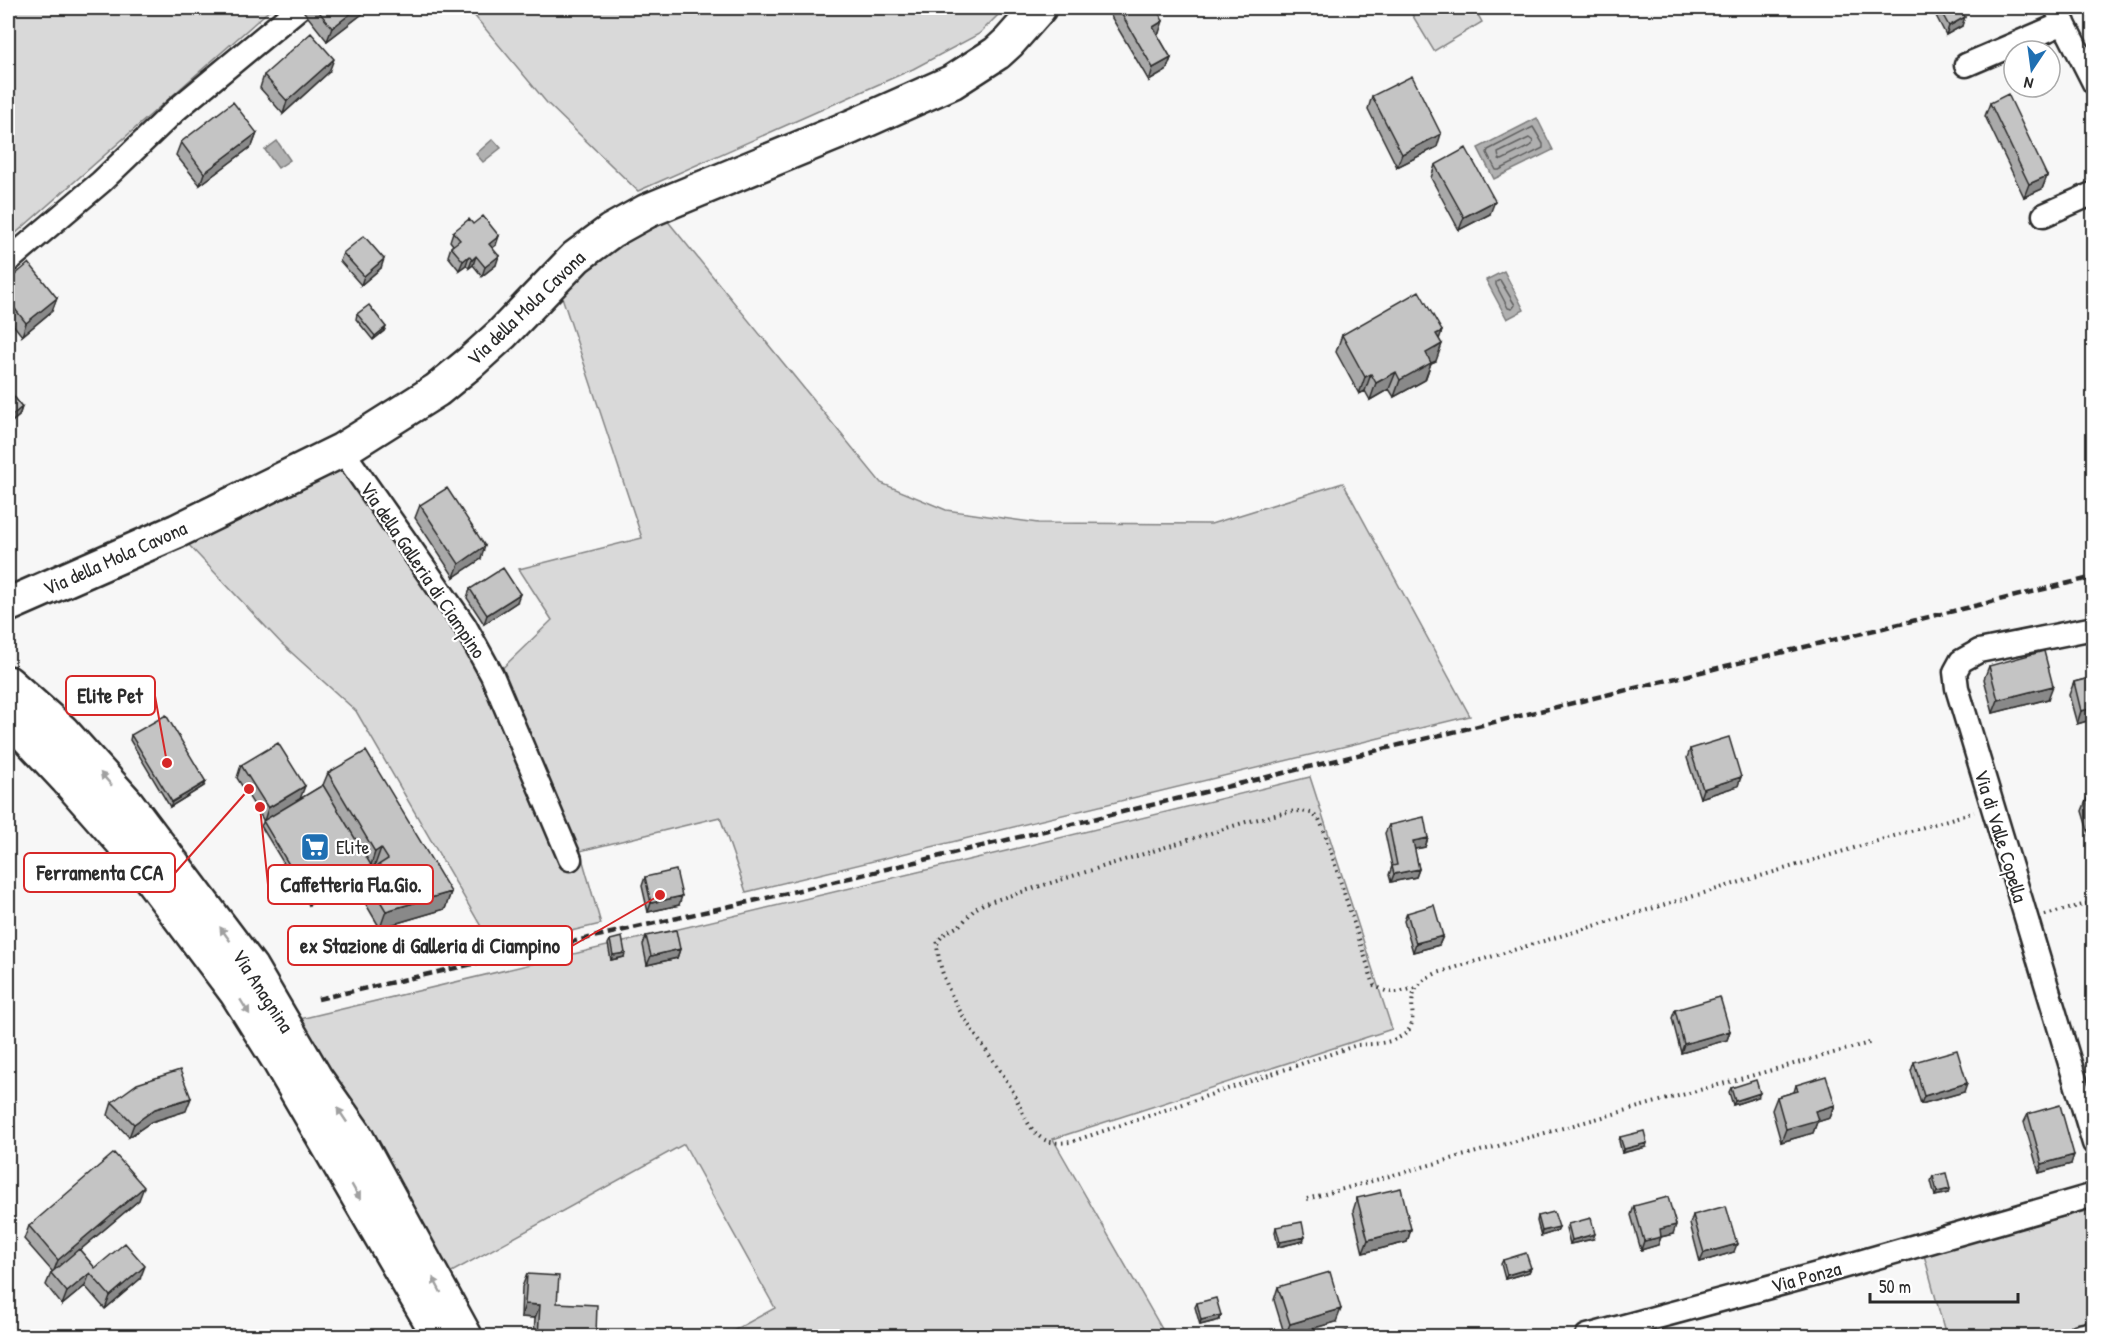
<svg xmlns="http://www.w3.org/2000/svg" width="2101" height="1344" font-family="'Patrick Hand',sans-serif">
  <style>
    .green { fill: #d9d9d9; stroke: #828282; stroke-width: 1.5 }
    .water { fill: #b0b0b0; stroke: #7b7b7b; stroke-width: 1.5 }
    .lines { fill: none; stroke-linecap: round; stroke-linejoin: round }
    .shore { stroke: #606060; stroke-width: 1.5 }
    .minor-casing { stroke: #2b2b2b; stroke-width: 27 }
    .secondary-casing { stroke: #2b2b2b; stroke-width: 38 }
    .path { stroke: #2b2b2b; stroke-width: 4; stroke-dasharray: 1.5 4.5; stroke-linecap: butt }
    .minor { stroke: #fff; stroke-width: 22 }
    .secondary { stroke: #fff; stroke-width: 33 }
    .rail { stroke: #2b2b2b; stroke-width: 4.5; stroke-dasharray: 9 4.5; stroke-linecap: butt }
    .wall { fill: #a9a9a9; stroke: #2b2b2b; stroke-width: 1.5 }
    .shaded-wall { fill: #898989; stroke: #2b2b2b; stroke-width: 1.5 }
    .building { fill: #c4c4c4; stroke: #2b2b2b; stroke-width: 1.5 }
    .oneway { fill: #a0a0a0 }
    .labels { text-anchor: middle; stroke-width: 4.5; stroke-linejoin: round; paint-order: stroke }
    .street-label { font-size: 20px; fill: #2b2b2b; stroke: #fff }
    .poi-label { font-size: 20px; fill: #2b2b2b; stroke: #fff; text-anchor: start }
    .leader { fill: none; stroke: #d62828; stroke-width: 2 }
    .callout-dot { fill: #d62828; stroke: #fff; stroke-width: 2 }
    .callout { fill: #fff; stroke: #d62828; stroke-width: 2 }
    .callout-label { font-size: 21px; text-anchor: middle; font-weight: bold; fill: #2b2b2b }
  </style>
  <rect width="100%" height="100%" fill="#f7f7f7"/>
  <filter id="ink" filterUnits="userSpaceOnUse"><feTurbulence type="fractalNoise" baseFrequency=".0167" numOctaves="2"/><feDisplacementMap in="SourceGraphic" scale="12" xChannelSelector="R" yChannelSelector="G"/><feConvolveMatrix kernelMatrix="1 2 1 2 8 2 1 2 1" color-interpolation-filters="sRGB"/></filter>
  <g filter="url(#ink)">
    <path class="green" d="M8 8H272L8 240Z
      M468 8H996L1001 12 979 34 913 69 638 191 547 103Z
      M1408 8H1474L1482 22 1434 51Z
      M666 219 881 483 946 510 1038 523 1211 524 1343 483 1470 716 746 892 720 817 580 851 601 924 494 949 356 711 282 644 186 542 339 463 452 621 486 684 552 620 519 569 642 538 562 297 587 265 612 244Z
      M1310 777 1392 1029 1053 1139 1166 1336H724L775 1308 684 1144 448 1274 300 1019 1006 851Z
      M2093 1209V1322L2039 1336H1946L1924 1255Z"/>
    <path class="water" d="M1537 118 1553 150 1494 179 1478 148Z
      M493 139 501 148 483 162 476 154Z
      M277 141 290 160 278 168 265 150Z
      M1504 271 1524 310 1507 319 1486 280Z"/>
    <g class="lines">
      <path class="shore" d="M1533 127 1543 144V148L1499 170H1496L1487 153 1488 150Z
        M1529 138 1533 141 1532 145 1502 160 1499 159 1498 153Z
        M1500 280 1515 305 1512 309 1508 308 1496 285V282Z"/>
      <g class="minor-casing">
        <path id="minor" d="M2056 8 2094 83
          M1966 65 2064 23
          M2044 215 2094 193
          M8 261 101 182 177 109 299 8
          M342 450 465 626 492 675 570 859
          M2094 628 1979 651 1961 661 1955 672 1957 688 2094 1143
          M1587 1336 1821 1273 2094 1195
          M2079 1336 2094 1333"/>
      </g>
      <g class="secondary-casing">
        <path id="secondary" d="M8 605 177 531 342 450 437 390 470 363 502 334 576 257 611 231 647 211 851 127 952 82 997 53 1009 42 1039 8
          M8 683 62 731 126 802 251 968 316 1079 354 1133 465 1336
          M8 716 67 779 127 847 236 992 278 1059 437 1332"/>
      </g>
      <path class="path" d="M2045 915 2094 902
        M1415 988C1397 992 1391 996 1374 985L1324 831 1319 819 1311 813 1300 811 1287 812 1246 822 983 904C974 909 970 914 964 921 954 932 945 928 937 944 941 999 982 1040 1010 1086 1020 1103 1024 1124 1040 1137 1049 1144 1059 1143 1071 1142L1357 1045C1371 1044 1386 1044 1398 1038 1431 1023 1390 993 1437 973L1974 812
        M1307 1199 1873 1042"/>
      <use href="#minor" class="minor"/>
      <use href="#secondary" class="secondary"/>
      <path class="rail" d="M318 999 775 896 2094 577"/>
    </g>
    <path class="wall" d="M306 8H370L327 41 304 12Z
      M1106 8H1156L1159 33 1157 34 1171 58 1166 71 1149 81Z
      M1932 8H1960L1962 26 1946 35Z
      M329 72 283 114 260 88 264 75Z
      M1372 96 1437 147 1397 167 1368 109Z
      M1990 103 2047 176 2042 189 2024 197 1985 116Z
      M257 133 252 146 200 185 176 155 181 142Z
      M1435 165 1490 214 1459 230 1431 178Z
      M473 224 496 245 492 248 496 265 482 276 473 265 469 268 466 265 459 270 448 256 451 247 453 245 450 241 453 232Z
      M343 253 381 268 361 285 340 261Z
      M8 281 57 298 52 311 22 336 8 318Z
      M357 314 386 327 384 331 373 340 356 319Z
      M1342 335 1439 338 1436 361 1431 363 1425 380 1394 397 1389 389 1370 400 1365 391 1359 394 1336 352Z
      M8 389 22 407 19 416 8 425Z
      M420 505 481 559 454 577 415 518Z
      M470 589 517 602 484 624 467 598Z
      M1989 666 2048 699 1993 713 1984 679Z
      M2094 674V719L2077 724 2069 695 2074 682 2093 677Z
      M131 735 206 782 204 786 170 807 130 740Z
      M1690 749 1738 786 1700 798 1687 758Z
      M241 765 300 799 323 785 328 773 451 892 445 909 380 928 358 891 364 874 376 867 375 865 309 905 261 826 264 821 237 778Z
      M2094 796V841H2091L2082 811 2087 798Z
      M1389 825 1428 838 1425 847 1414 849 1419 869 1416 877 1391 882 1389 875 1392 866 1385 833Z
      M645 877 679 905 648 912 642 886Z
      M1407 913 1443 936 1439 945 1413 952 1404 921Z
      M646 936 680 949 677 958 647 965 643 945Z
      M610 940 624 957 611 960 608 944Z
      M1675 1010 1730 1031 1727 1040 1681 1053 1672 1018Z
      M1914 1062 1964 1092 1921 1104 1911 1071Z
      M1796 1085 1835 1105 1830 1118 1817 1122 1813 1133 1781 1142 1772 1110 1777 1097 1794 1092Z
      M1731 1088 1758 1097 1733 1105 1729 1092Z
      M112 1102 186 1111 151 1122 129 1137 108 1115Z
      M2028 1114 2071 1164 2039 1173 2024 1122Z
      M1620 1137 1646 1147 1622 1153 1619 1141Z
      M1933 1176 1948 1193 1935 1196 1931 1181Z
      M1357 1198 1411 1229 1407 1242 1363 1253 1353 1211Z
      M139 1200 80 1250 95 1268 140 1279 105 1309 85 1286 62 1305 46 1285 51 1273 52 1271 24 1239 29 1226Z
      M1634 1206 1673 1234 1661 1237 1658 1245 1641 1250 1631 1215Z
      M1693 1215 1734 1252 1700 1262 1690 1224Z
      M1538 1216 1559 1227 1557 1231 1541 1236 1537 1221Z
      M1568 1224 1593 1239 1570 1244 1566 1228Z
      M1276 1227 1303 1241 1278 1247 1275 1232Z
      M1503 1260 1531 1268 1529 1272 1505 1279 1501 1264Z
      M527 1274 557 1303 595 1336H534L535 1318 521 1317 522 1287Z
      M1278 1287 1336 1322 1285 1336 1274 1300Z
      M1197 1303 1221 1315 1219 1320 1200 1325 1195 1307Z"/>
    <path class="shaded-wall" d="M358 8H370L327 41 332 28Z
      M1965 17 1962 26 1946 35 1949 26Z
      M1163 21 1159 33 1148 40 1153 27Z
      M1171 58 1166 71 1149 81 1153 68Z
      M334 59 329 72 283 114 287 101Z
      M257 133 252 146 200 185 204 173Z
      M1441 134 1437 147 1397 167 1402 154Z
      M2047 176 2042 189 2024 197 2029 184Z
      M1495 201 1490 214 1459 230 1464 217Z
      M499 236 496 245 486 253 489 244Z
      M469 256 466 265 459 270 463 261Z
      M476 256 473 265 469 268 472 260Z
      M499 256 496 265 482 276 485 267Z
      M384 259 381 268 361 285 364 276Z
      M57 298 52 311 22 336 26 323Z
      M386 327 384 331 373 340 375 336Z
      M1442 331 1436 348 1442 344 1436 361 1431 363 1425 380 1394 397 1400 380 1426 353 1436 334Z
      M1396 372 1389 389 1370 400 1376 383Z
      M1371 374 1365 391 1359 394 1365 377Z
      M22 407 19 416 8 425 10 417Z
      M485 546 481 559 454 577 459 564Z
      M520 594 517 602 484 624 487 615Z
      M2053 686 2048 699 1993 713 1998 700Z
      M2094 708V719L2077 724 2081 711Z
      M1741 777 1738 786 1700 798 1703 789Z
      M206 782 204 786 170 807 172 802Z
      M305 786 300 799 264 821 268 808Z
      M1428 838 1425 847 1410 850 1413 841Z
      M381 848 375 865 309 905 310 900 371 865 375 852Z
      M1419 869 1416 877 1391 882 1394 874Z
      M451 892 445 909 380 928 386 911Z
      M682 896 679 905 648 912 651 903Z
      M1443 936 1439 945 1413 952 1416 943Z
      M680 949 677 958 647 965 651 956Z
      M625 953 624 957 611 960 613 955Z
      M1730 1031 1727 1040 1681 1053 1684 1044Z
      M1967 1083 1964 1092 1921 1104 1924 1096Z
      M1760 1093 1758 1097 1733 1105 1735 1101Z
      M191 1098 186 1111 151 1122 129 1137 134 1124 155 1109Z
      M1835 1105 1830 1118 1817 1122 1813 1133 1781 1142 1786 1129 1815 1111Z
      M1647 1143 1646 1147 1622 1153 1624 1149Z
      M2074 1155 2071 1164 2039 1173 2042 1164Z
      M144 1187 139 1200 53 1273 58 1260Z
      M1950 1189 1948 1193 1935 1196 1937 1192Z
      M1676 1225 1673 1234 1656 1238 1660 1229Z
      M1559 1227 1557 1231 1541 1236 1542 1231Z
      M1411 1229 1407 1242 1363 1253 1368 1240Z
      M1595 1234 1593 1239 1570 1244 1572 1240Z
      M1305 1237 1303 1241 1278 1247 1280 1242Z
      M1661 1237 1658 1245 1641 1250 1644 1241Z
      M1737 1244 1734 1252 1700 1262 1704 1253Z
      M145 1266 140 1279 105 1309 110 1296Z
      M1531 1268 1529 1272 1505 1279 1507 1275Z
      M90 1273 85 1286 62 1305 67 1292Z
      M525 1304 540 1305 535 1318 521 1317Z
      M1341 1309 1336 1322 1285 1336 1290 1324Z
      M1221 1315 1219 1320 1200 1325 1201 1320Z
      M574 1333 596 1334 595 1336H572Z"/>
    <path class="building" d="M316 8H358L332 28Z
      M1118 8H1156L1163 21 1153 27 1171 58 1153 68Z
      M1939 8H1960L1965 17 1949 26Z
      M311 33 334 59 287 101 264 75Z
      M1412 76 1441 134 1402 154 1372 96Z
      M2008 94 2047 176 2029 184 1990 103Z
      M233 102 257 133 204 173 181 142Z
      M1466 148 1495 201 1464 217 1435 165Z
      M483 216 499 236 489 244 499 256 485 267 476 256 472 260 469 256 463 261 451 247 460 240 453 232 469 219 473 224Z
      M364 236 384 259 364 276 343 253Z
      M29 263 57 298 26 323 8 300V281Z
      M1419 291 1442 331 1436 334 1442 344 1426 353 1431 363 1400 380 1396 372 1376 383 1371 374 1365 377 1342 335Z
      M369 305 386 327 375 336 357 314Z
      M8 389 22 407 10 417 8 413Z
      M447 488 485 546 459 564 420 505Z
      M503 568 520 594 487 615 470 589Z
      M2044 651 2053 686 1998 700 1989 666Z
      M2094 677V708L2081 711 2074 682Z
      M166 715 206 782 172 802 131 735Z
      M1729 737 1741 777 1703 789 1690 749Z
      M278 743 305 786 268 808 241 765Z
      M366 751 451 892 386 911 364 874 388 859 381 848 375 852 328 773Z
      M323 785 371 865 310 900 263 821Z
      M2094 796V821L2087 798Z
      M1424 817 1428 838 1413 841 1419 869 1394 874 1392 866 1397 865 1389 825Z
      M676 870 682 896 651 903 645 877Z
      M1434 905 1443 936 1416 943 1407 913Z
      M676 930 680 949 651 956 646 936Z
      M622 937 625 953 613 955 610 940Z
      M1720 997 1730 1031 1684 1044 1675 1010Z
      M1957 1050 1967 1083 1924 1096 1914 1062Z
      M180 1070 191 1098 155 1109 134 1124 112 1102 137 1084Z
      M1826 1076 1835 1105 1815 1111 1818 1120 1786 1129 1777 1097 1798 1091 1796 1085Z
      M1756 1080 1760 1093 1735 1101 1731 1088Z
      M2060 1105 2074 1155 2042 1164 2028 1114Z
      M1644 1131 1647 1143 1624 1149 1620 1137Z
      M114 1153 144 1187 58 1260 29 1226Z
      M1946 1173 1950 1189 1937 1192 1933 1176Z
      M1401 1188 1411 1229 1368 1240 1357 1198Z
      M1668 1197 1676 1225 1660 1229 1661 1237 1644 1241 1634 1206Z
      M1726 1206 1737 1244 1704 1253 1693 1215Z
      M1554 1212 1559 1227 1542 1231 1538 1216Z
      M1591 1218 1595 1234 1572 1240 1568 1224Z
      M1302 1222 1305 1237 1280 1242 1276 1227Z
      M125 1243 145 1266 110 1296 90 1273 67 1292 51 1273 79 1249 95 1268Z
      M1526 1253 1531 1268 1507 1275 1503 1260Z
      M1330 1272 1341 1309 1290 1324 1278 1287Z
      M527 1274 559 1276 557 1303 597 1305 596 1334 574 1333 573 1336H538L540 1305 525 1304Z
      M1216 1298 1221 1315 1201 1320 1197 1303Z
      M1347 1331 1348 1336H1334L1333 1335Z"/>
    <defs><path id="oneway-solid" d="M-6-.8H1V-3.2L6.5 0L1 3.2V.8H-6Z" transform="scale(1.5)"/></defs>
    <g class="oneway">
      <use href="#oneway-solid" transform="translate(106 779) rotate(-131)"/>
      <use href="#oneway-solid" transform="translate(225 934) rotate(-126)"/>
      <use href="#oneway-solid" transform="translate(245 1007) rotate(58)"/>
      <use href="#oneway-solid" transform="translate(342 1115) rotate(-124)"/>
      <use href="#oneway-solid" transform="translate(356 1192) rotate(60)"/>
      <use href="#oneway-solid" transform="translate(437 1285) rotate(-118)"/>
    </g>
  </g>
  <defs>
    <g id="supermarket-square" transform="scale(1.5)"><rect x="-9" y="-9" width="18" height="18" rx="4" fill="#1f6fb2" stroke="#fff"/><path d="M-6-5.5h2.5l.6 2H6L4.5 2H-2.5L-4.4-4H-6ZM-1.5 3.2a1.3 1.3 0 1 0 .1 0ZM3 3.2a1.3 1.3 0 1 0 .1 0Z" fill="#fff"/></g>
  </defs>
  <g fill-rule="evenodd">
    <use href="#supermarket-square" x="315" y="847"/>
  </g>
  <g class="labels">
    <g class="street-label">
      <text transform="translate(526 308) rotate(-44)" y="7">Via della Mola Cavona</text>
      <text transform="translate(115 558) rotate(-24)" y="7">Via della Mola Cavona</text>
      <text transform="translate(423 570) rotate(56)" y="7">Via della Galleria di Ciampino</text>
      <text transform="translate(2001 836) rotate(73)" y="7">Via di Valle Copella</text>
      <text transform="translate(263 991) rotate(57)" y="7">Via Anagnina</text>
      <text transform="translate(1806 1277) rotate(-15)" y="7">Via Ponza</text>
    </g>
    <g class="poi-label">
      <text x="336" y="854">Elite</text>
    </g>
  </g>
  <path class="leader" d="M167 763L155 696M249 789L175 873M260 807L268 885M660 895L572 946"/>
  <g class="callout-dot">
    <circle cx="167" cy="763" r="6"/>
    <circle cx="249" cy="789" r="6"/>
    <circle cx="260" cy="807" r="6"/>
    <circle cx="660" cy="895" r="6"/>
  </g>
  <g class="callout">
    <rect x="66" y="676" width="89" height="39" rx="6"/>
    <rect x="24" y="853" width="151" height="39" rx="6"/>
    <rect x="268" y="865" width="165" height="39" rx="6"/>
    <rect x="288" y="926" width="284" height="39" rx="6"/>
  </g>
  <g class="callout-label">
    <text x="110" y="703">Elite Pet</text>
    <text x="100" y="880">Ferramenta CCA</text>
    <text x="351" y="892">Caffetteria Fla.Gio.</text>
    <text x="430" y="953">ex Stazione di Galleria di Ciampino</text>
  </g>
  <rect width="2101" height="1344" fill="none" stroke="#fff" stroke-width="30"/>
  <rect x="15" y="15" width="2071" height="1314" fill="none" stroke="#2b2b2b" stroke-width="2" filter="url(#ink)"/>
  <g transform="translate(2032 69) rotate(193)"><circle r="28" fill="#ffffff" stroke="#aaaaaa" stroke-width="1.5"/>
  <path d="M0-4.5L10 22L0 15L-10 22Z" fill="#1f6fb2"/>
  <text y="-9" font-size="16" font-weight="bold" text-anchor="middle" fill="#2b2b2b">N</text>
  </g>
  <path d="M1870 1293v9h148v-9" fill="none" stroke="#2b2b2b" stroke-width="3"/>
  <text x="1879" y="1293" font-size="18" fill="#2b2b2b" stroke="#ffffff" stroke-width="4.5" paint-order="stroke">50 m</text>
</svg>
